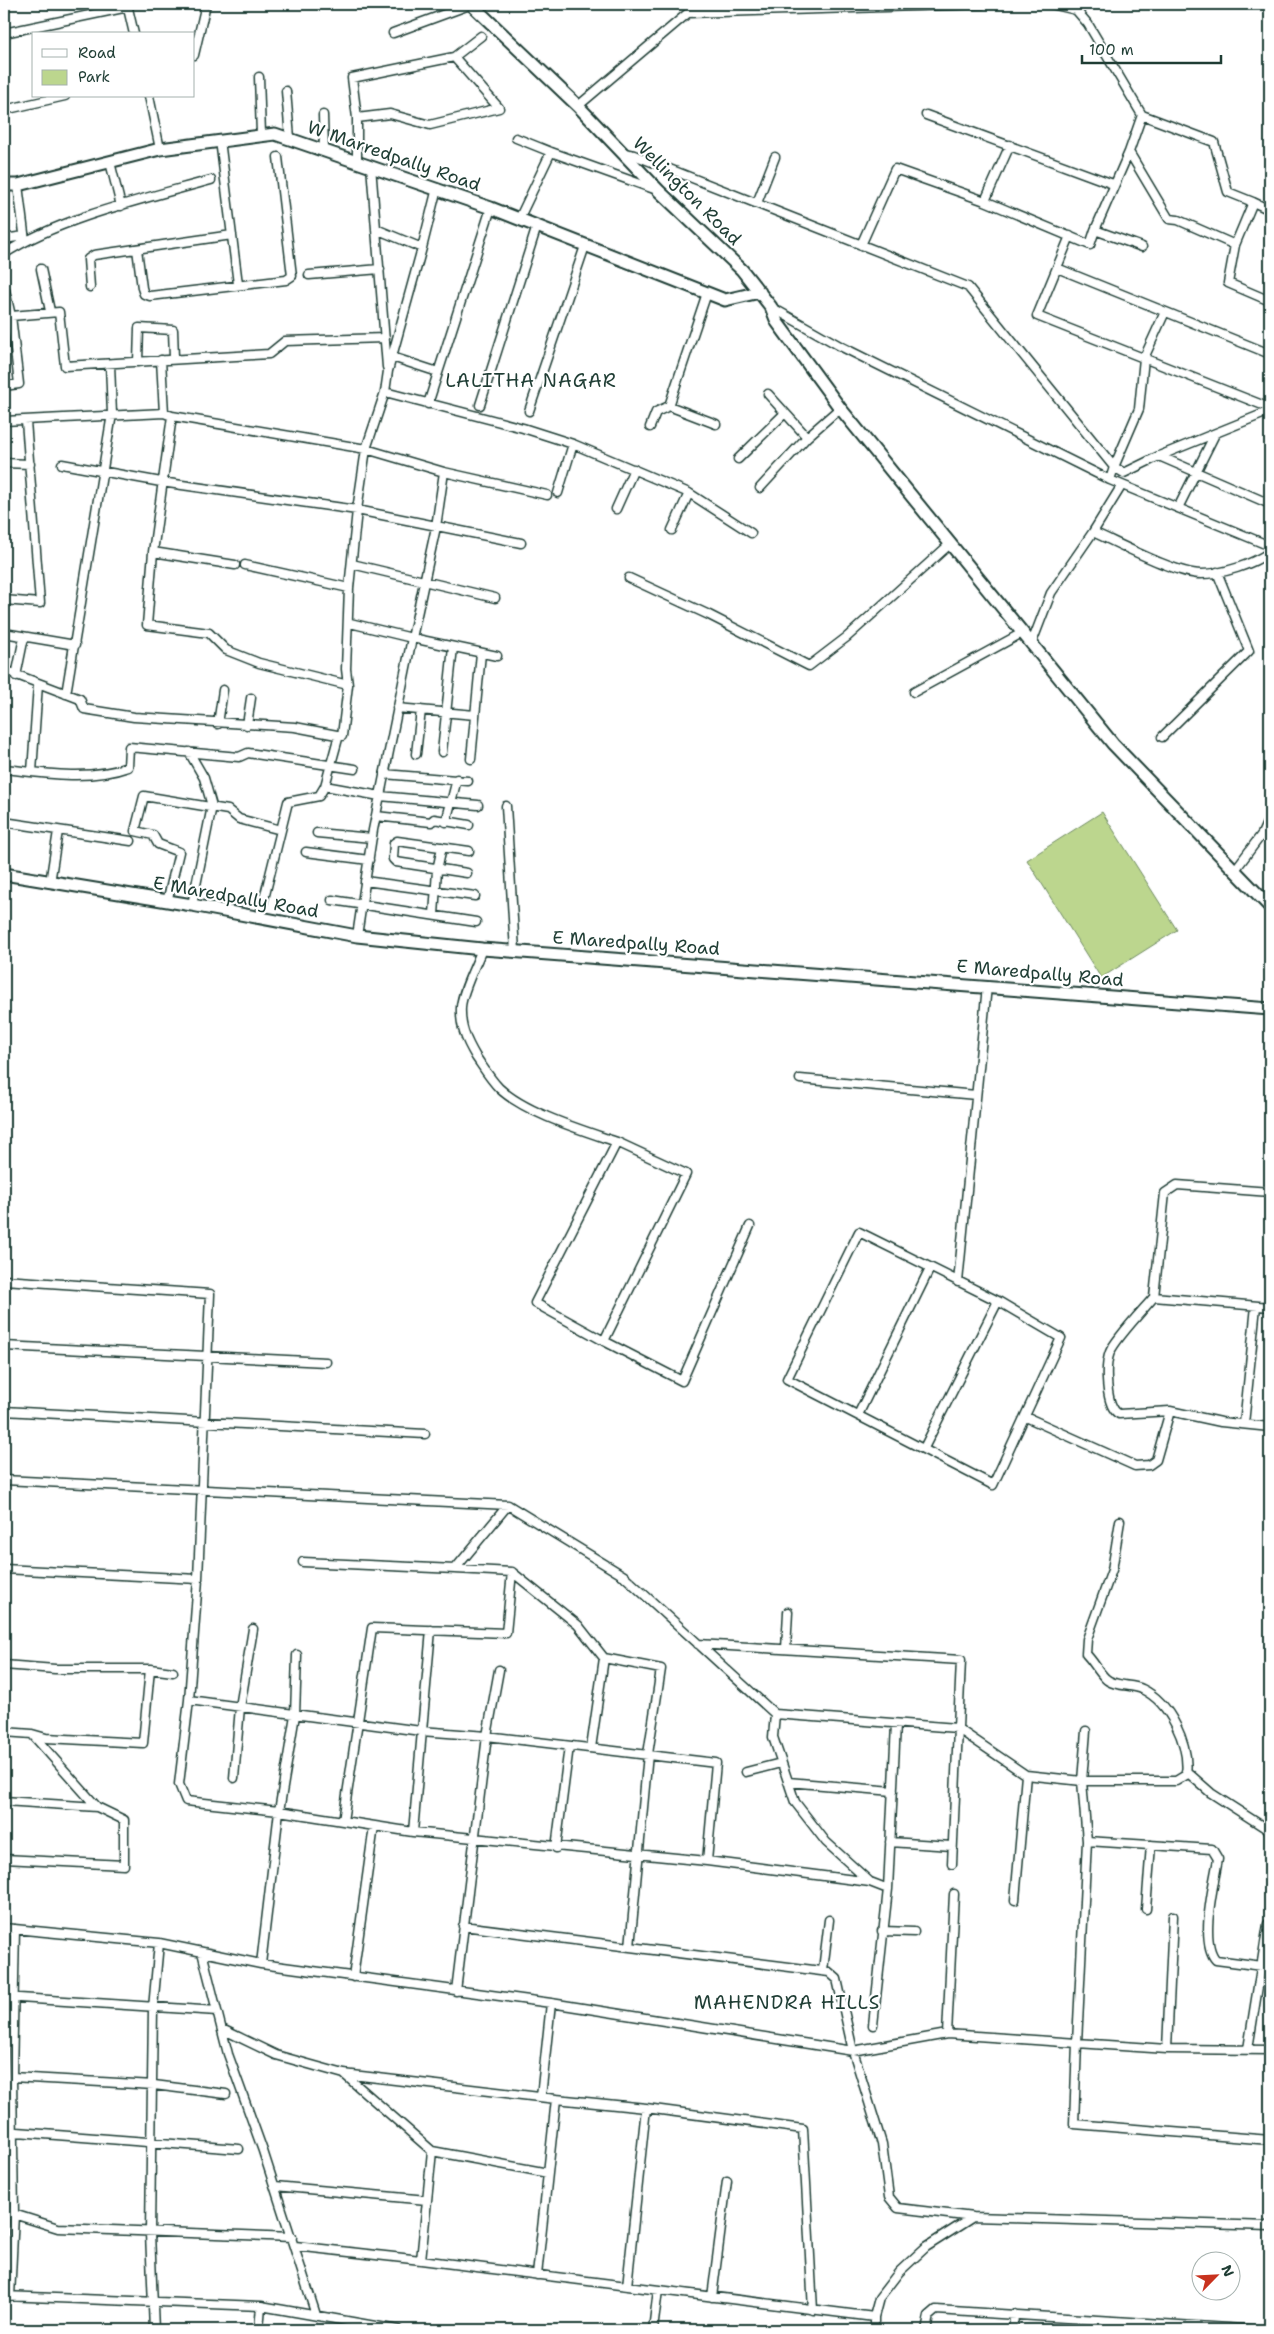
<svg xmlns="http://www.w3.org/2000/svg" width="1274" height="2334" font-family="'Shantell Sans',sans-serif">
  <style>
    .green { fill: #bcd68e; stroke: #6e8a61 }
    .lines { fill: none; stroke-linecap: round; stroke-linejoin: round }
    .minor-casing { stroke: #1f3d34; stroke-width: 11 }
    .secondary-casing { stroke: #1f3d34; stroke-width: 15 }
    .minor { stroke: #fff; stroke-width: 8 }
    .secondary { stroke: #fff; stroke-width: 11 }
    .labels { text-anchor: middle; stroke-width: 4.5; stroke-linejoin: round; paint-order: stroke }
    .street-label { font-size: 18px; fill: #1f3d34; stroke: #fff }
    .neighbourhood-label { font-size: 19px; letter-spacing: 1px; fill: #1f3d34; stroke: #fff }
  </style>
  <rect width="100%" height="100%" fill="#fff"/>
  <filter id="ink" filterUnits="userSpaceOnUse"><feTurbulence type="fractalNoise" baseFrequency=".02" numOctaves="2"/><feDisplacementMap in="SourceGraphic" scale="10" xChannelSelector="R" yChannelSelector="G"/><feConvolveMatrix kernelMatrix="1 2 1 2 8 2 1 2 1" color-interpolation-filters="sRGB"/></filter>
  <g filter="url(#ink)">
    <path class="green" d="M1102 812 1177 930 1101 978 1027 860Z"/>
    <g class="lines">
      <g class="minor-casing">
        <path id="minor" d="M127 4 134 34
          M1051 4 1076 10 1088 24 1142 115 1214 142 1228 192 1253 202 1235 245 1178 220 1169 219 1129 152 1142 115
          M4 33 128 7
          M393 33 472 4
          M194 55 206 4
          M259 77 261 134
          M286 91 290 138
          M149 96 160 149
          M578 106 688 13 983 4
          M4 110 65 96
          M323 115 324 150
          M926 115 1113 184
          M357 118 390 114 430 125 499 108 454 57
          M516 138 551 152 519 219
          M220 140 238 284
          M551 152 657 190
          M1129 152 1095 230 1142 247
          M624 153 634 155 968 287 1114 467 1139 409 1144 358 1165 312
          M357 161V118L352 78 454 57 481 36
          M110 162 121 206
          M371 166 387 367
          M18 185 25 241
          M985 201 1010 145
          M1253 202 1270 210
          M757 203 775 157
          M376 229 422 248 437 188
          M1070 236 1037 316 1270 408
          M4 239 24 236
          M861 245 895 169 985 201 1090 245 1095 230
          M1235 245 1228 283 1270 301
          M422 248 388 371 385 392 523 428 573 444 689 493 751 533
          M137 249 142 288 144 294 150 296 286 280 292 276 278 157
          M4 254C59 218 147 198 211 180
          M1057 268 1270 354
          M41 269 50 311
          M309 275 380 269
          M90 287 88 259 94 255 232 235
          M5 290 11 316 59 312 65 366 269 354 285 341 385 338
          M771 307 840 346 1110 480 1270 546
          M392 357 438 372
          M138 362 139 328 173 330 174 358
          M4 386 19 384 11 316
          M768 394 807 437
          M428 404 491 208
          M480 405 537 226
          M669 406 716 424
          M529 411 585 246
          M164 413 172 416 366 449 444 472
          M4 421 164 413 161 360
          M650 427 656 412 669 406 707 293
          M1159 456 1270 504
          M738 459 785 413
          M4 463 30 464
          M62 464 161 482 357 510 521 543
          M1110 480 1114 467 1124 473 1159 456 1270 411
          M1122 485 1093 532C1118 543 1176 574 1201 574 1224 574 1251 565 1270 552
          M760 488 807 437 840 408
          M558 493 573 444
          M1178 508 1215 434
          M616 509 634 469
          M672 530 689 493
          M153 552 172 416
          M352 564 495 598
          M235 565 153 552 147 625 209 633 226 650 259 663 348 685
          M245 565 349 588
          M629 578 709 615 809 666 847 637 950 544
          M4 600 40 603 26 421
          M350 623 412 638 436 527 444 472 547 495
          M4 633 75 645
          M1031 645 1051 593 1093 532
          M4 670 80 699 84 709 134 717 295 727 342 736 348 685 346 669 349 588 357 510 366 449 385 392
          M16 676 24 637
          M914 692 1022 633
          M66 694 112 414 110 364
          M397 708 475 715
          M218 724 223 690
          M247 725 251 698
          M1162 737 1249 651 1217 572
          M189 752 204 778 212 806 192 905
          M442 752 453 647
          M416 754 421 710
          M471 759 481 653
          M4 769C45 773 89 781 128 767L129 747 239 757 248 753 355 769
          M32 772 38 684
          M384 774 468 781
          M325 786 380 796 478 805
          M506 806 515 951
          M376 816 431 822 434 819 469 825
          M4 822 131 841
          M446 822 457 779
          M317 833 372 838
          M306 852 369 860
          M1235 870 1262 834 1270 816
          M467 873 396 862 393 859 394 843 397 841 469 851
          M365 881 475 896
          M50 883 58 831
          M332 900 476 922
          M167 902 179 852 158 844 153 835 135 831 144 796 228 810 239 819 281 830
          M434 915 437 870 442 847
          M259 919 288 802 319 796 325 786 339 735
          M357 936 373 830 412 638 497 656
          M482 949C476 965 462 991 461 1007 460 1027 466 1040 476 1057 483 1067 490 1079 499 1088 525 1113 582 1130 617 1142L535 1303 604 1341 682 1381 750 1226
          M800 1079 976 1095
          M859 1232 998 1301 1061 1338 993 1485 787 1379Z
          M4 1280 210 1294 198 1579 189 1700 179 1784 186 1801 279 1811 413 1832 707 1861 870 1882
          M958 1282 987 986
          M1154 1297 1165 1193 1177 1185 1270 1192
          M1270 1307 1154 1297C1143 1310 1116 1338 1110 1352 1105 1365 1105 1407 1119 1414L1170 1411 1221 1422 1270 1427
          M604 1341 686 1174 617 1142
          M4 1346 326 1362
          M4 1411 425 1434
          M858 1415 930 1268
          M1026 1417 1135 1466 1149 1465 1156 1460 1170 1411
          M1244 1424 1256 1306
          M924 1448 998 1301
          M4 1480 508 1505 455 1569 512 1572 506 1633 372 1628 343 1821
          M508 1505 624 1576 775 1714 957 1728 1026 1775 1082 1781H1176L1186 1775C1190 1745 1170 1702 1142 1689 1132 1684 1113 1687 1105 1678 1098 1671 1093 1661 1086 1654L1087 1639 1112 1570 1120 1521
          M303 1562 455 1569
          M4 1569 198 1579
          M698 1644 961 1660 952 1864
          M786 1649 788 1612
          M4 1665 55 1669H150L173 1672
          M189 1700 421 1731 487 1736 716 1763 707 1861
          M775 1714 773 1737 795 1802 826 1842 870 1882 888 1889
          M4 1732 32 1734 97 1807 124 1820V1865L4 1859
          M32 1734 46 1738 143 1743 150 1669
          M591 1748 604 1658
          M1186 1771 1211 1793 1270 1831
          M746 1772 781 1763
          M234 1778 240 1707 253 1629
          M788 1782 893 1791
          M4 1801 97 1807
          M413 1832 431 1630
          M1087 1841 1212 1849 1218 1859C1214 1883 1199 1942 1216 1960L1270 1967
          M890 1842 952 1846
          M556 1848 569 1746
          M954 1894 947 2034 1077 2043 1087 1841 1082 1781 1086 1731
          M1015 1900 1026 1775
          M1146 1909 1151 1845
          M463 1926 630 1947 648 1754 661 1669 604 1658 578 1625 512 1572
          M4 1928 159 1943 261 1964 551 2003 853 2051 947 2034
          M882 1931 914 1932
          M630 1947 829 1972 837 1979 853 2051 882 2144 889 2197 898 2208 973 2217
          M202 1952 228 2054 263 2151 316 2315
          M261 1964 279 1811 295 1715 297 1655
          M823 1970 829 1920
          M353 1977 374 1826
          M456 1991 487 1736 499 1670
          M4 1997 217 2011
          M873 2025 888 1889 896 1724
          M222 2029 276 2055 344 2074 432 2151 421 2260
          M1167 2049 1173 1916
          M1248 2049 1268 1924
          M1270 2050 1167 2049 1077 2043 1074 2124 1270 2140
          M344 2074 556 2099
          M12 2077 154 2085 226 2094
          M541 2097 551 2003
          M646 2108 803 2129 813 2310
          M4 2131 239 2149
          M432 2151 548 2173
          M275 2186 427 2200
          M4 2211 58 2228 292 2237
          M295 2246 421 2260 874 2317 879 2298 899 2272 926 2247 973 2217 1270 2226
          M537 2275 556 2099 646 2108 627 2286
          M4 2296 261 2306 398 2330
          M10 2297 14 2214 12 2077 15 1929
          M712 2297 727 2181
          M154 2330 150 2233 153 2008 159 1943
          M259 2330 261 2306
          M653 2330 658 2290
          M874 2330V2317
          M926 2330 929 2316 936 2310 1260 2330
          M1013 2330 1014 2314"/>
      </g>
      <g class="secondary-casing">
        <path id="secondary" d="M471 4 578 106 659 191 742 270 771 307 777 322 840 408 1113 744 1270 907
          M4 185H18L160 149 275 134 491 208 725 300 760 292
          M4 874 192 905 357 936 482 949 1270 1009"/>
      </g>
      <use href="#minor" class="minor"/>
      <use href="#secondary" class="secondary"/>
    </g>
  </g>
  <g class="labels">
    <g class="street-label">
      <text transform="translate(394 156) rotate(19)" y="6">W Marredpally Road</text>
      <text transform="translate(687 191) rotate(45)" y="6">Wellington Road</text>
      <text transform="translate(236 897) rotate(10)" y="6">E Maredpally Road</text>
      <text transform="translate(636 943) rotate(4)" y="6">E Maredpally Road</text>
      <text transform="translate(1040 973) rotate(5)" y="6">E Maredpally Road</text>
    </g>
    <g class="neighbourhood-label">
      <text x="531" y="387">LALITHA NAGAR</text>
      <text x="787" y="2009">MAHENDRA HILLS</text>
    </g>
  </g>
  <rect width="1274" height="2334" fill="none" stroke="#fff" stroke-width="20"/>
  <rect x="10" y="10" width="1254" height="2314" fill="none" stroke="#1f3d34" stroke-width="2" filter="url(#ink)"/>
  <rect x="32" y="32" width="162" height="65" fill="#ffffff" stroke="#a5b1ae"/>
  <rect x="42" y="49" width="25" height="8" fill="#ffffff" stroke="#a5b1ae"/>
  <text x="78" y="58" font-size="15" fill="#1f3d34">Road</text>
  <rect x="42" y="70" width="25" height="15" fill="#bcd68e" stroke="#a5b1ae"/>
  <text x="78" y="82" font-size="15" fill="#1f3d34">Park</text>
  <g transform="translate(1216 2276) rotate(66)"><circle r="24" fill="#ffffff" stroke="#a5b1ae"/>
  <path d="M0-4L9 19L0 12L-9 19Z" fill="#c8321e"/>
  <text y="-8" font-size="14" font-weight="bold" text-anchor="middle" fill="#1f3d34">N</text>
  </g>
  <path d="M1082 55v8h139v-8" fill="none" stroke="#1f3d34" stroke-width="2.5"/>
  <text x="1089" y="55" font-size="15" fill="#1f3d34" stroke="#ffffff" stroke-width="4" paint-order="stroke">100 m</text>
</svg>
